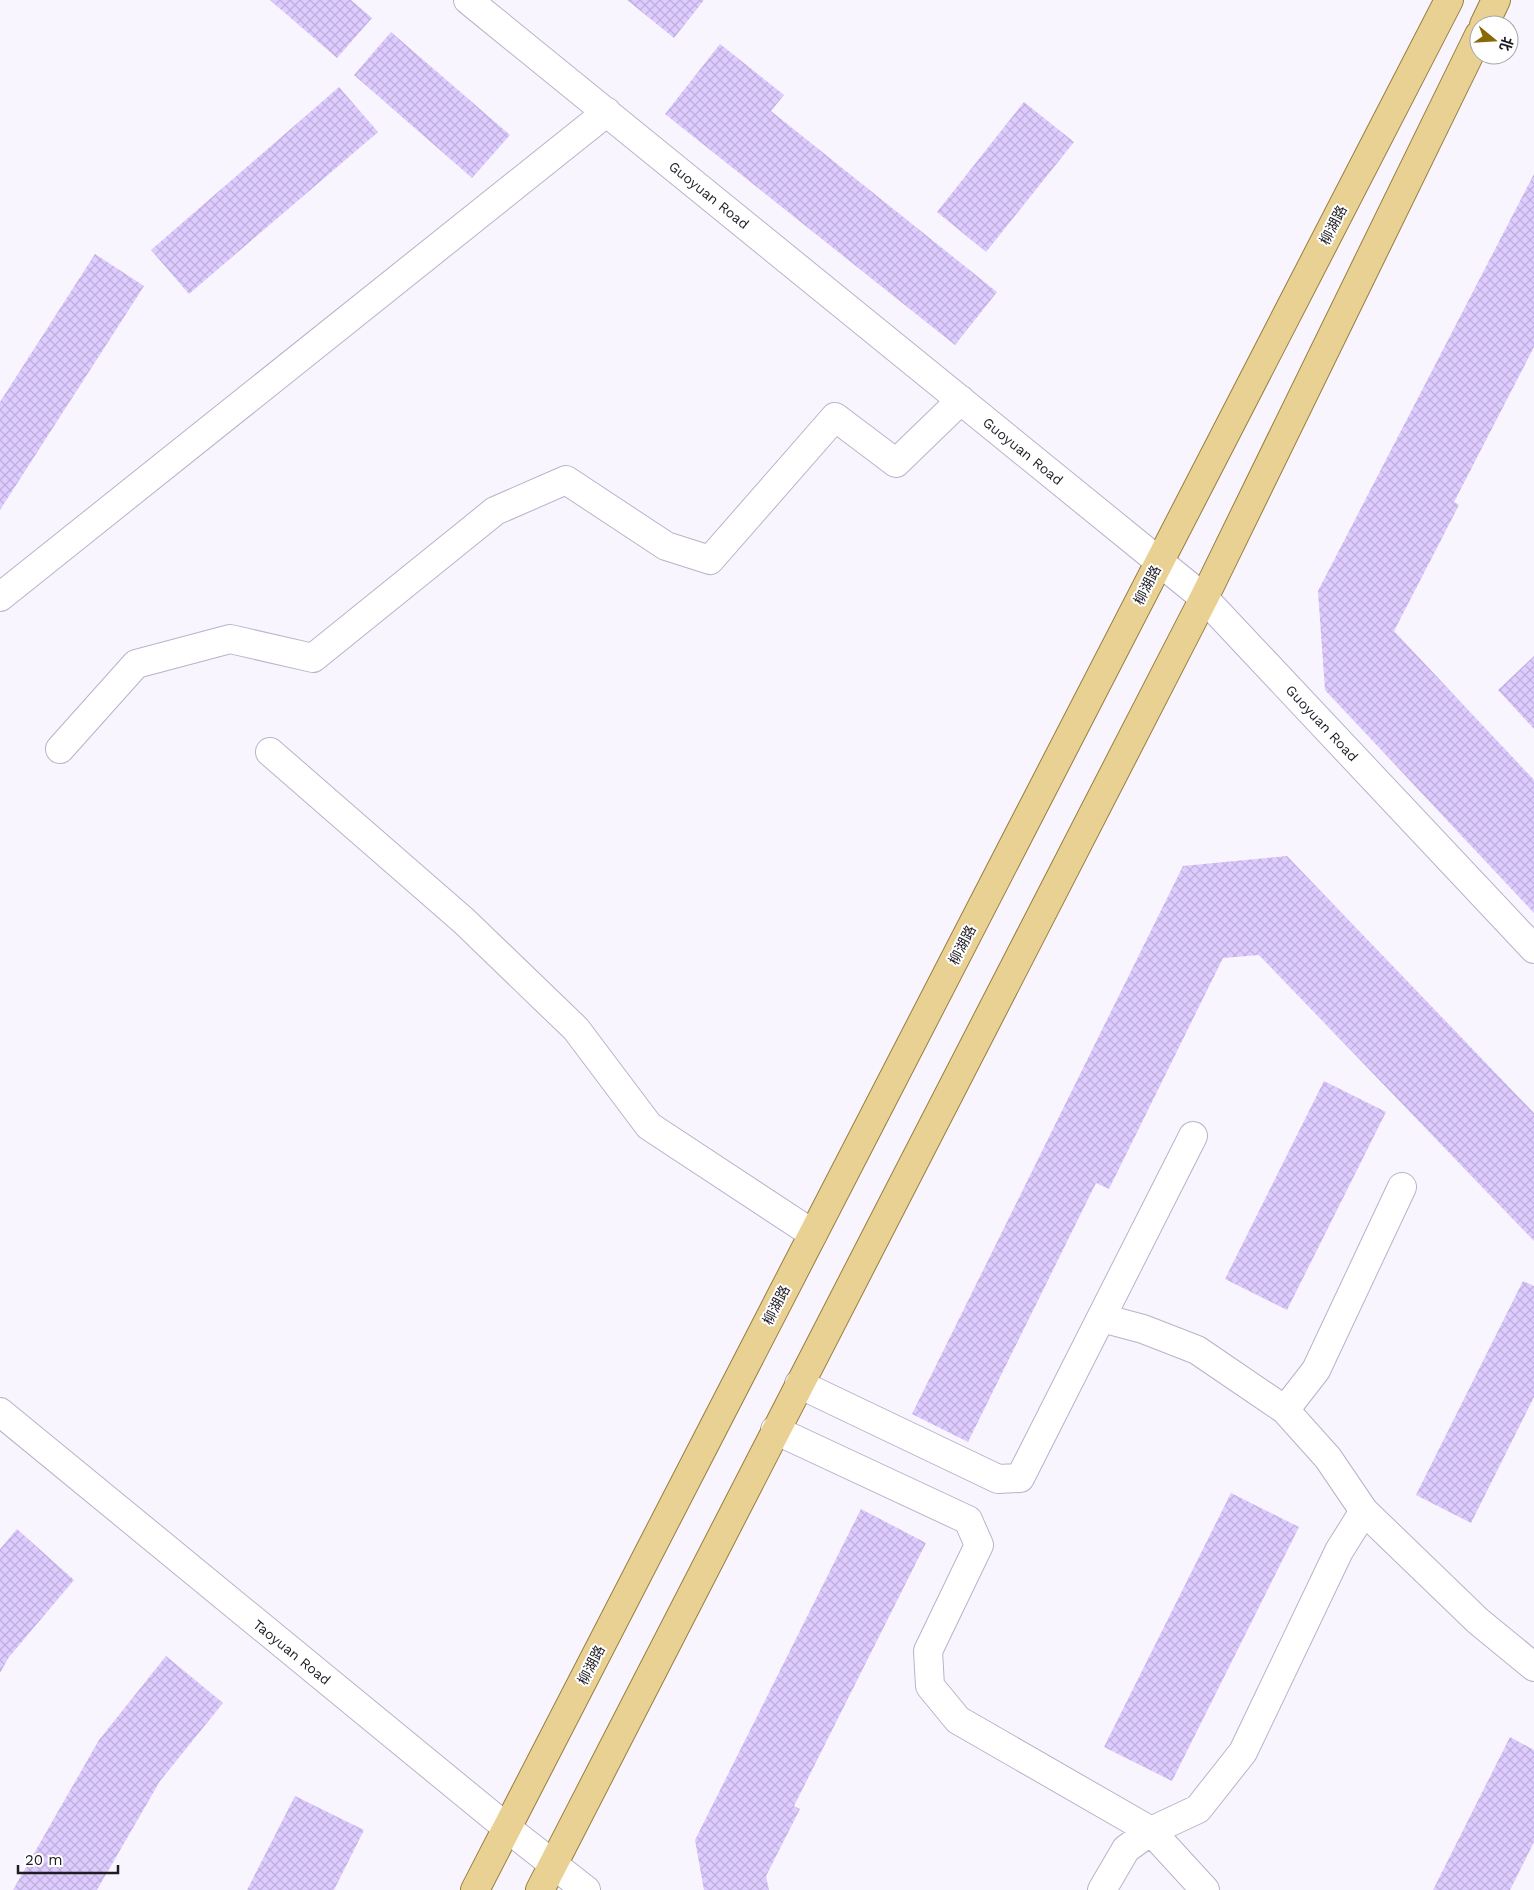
<svg xmlns="http://www.w3.org/2000/svg" width="1534" height="1890" font-family="'Work Sans','Noto Sans SC',sans-serif">
  <style>
    .building { fill: url(#building-cross-hatch) }
    .lines { fill: none; stroke-linecap: round; stroke-linejoin: round }
    .minor-casing { stroke: #bab2c9; stroke-width: 30 }
    .major-casing { stroke: #987e3d; stroke-width: 30 }
    .minor { stroke: #fff; stroke-width: 28 }
    .major { stroke: #e8d193; stroke-width: 28 }
    .labels { text-anchor: middle; stroke-width: 4; stroke-linejoin: round; paint-order: stroke }
    .street-label { font-size: 14px; fill: #1f1c24; stroke: #fff }
  </style>
  <defs>
    <pattern id="building-cross-hatch" width="8" height="8" patternUnits="userSpaceOnUse" patternTransform="scale(1.25)"><rect width="8" height="8" fill="#decbff"/><path d="M0 0l8 8M0 8l8-8" fill="none" stroke="#beaeda"/></pattern>
  </defs>
  <rect width="100%" height="100%" fill="#f8f5fe"/>
  <path class="building" d="M270 0H351L372 18 337 58Z
    M627 0H704L674 38Z
    M391 32 510 135 472 178 354 75Z
    M720 44 784 95 771 111 997 292 955 345 665 114Z
    M339 87 378 132 189 294 151 250Z
    M1024 102 1074 142 986 252 937 212Z
    M1534 174V347L1454 502 1459 505 1394 631 1534 780V913L1325 690 1318 591Z
    M95 254 144 286 0 510V402Z
    M1534 656V729L1498 690Z
    M1287 856 1534 1113V1241L1259 955 1223 958 1109 1189 1096 1183 968 1442 912 1414 1183 866Z
    M1324 1081 1386 1112 1287 1310 1225 1279Z
    M1523 1281 1534 1286V1397L1471 1523 1416 1495Z
    M1231 1493 1299 1527 1172 1781 1104 1747Z
    M861 1509 926 1543 794 1806 800 1809 766 1876 769 1890H704L695 1840Z
    M17 1529 74 1580 9 1657 0 1673V1549Z
    M166 1656 223 1703 160 1781 97 1890H13L99 1740Z
    M1510 1737 1534 1750V1842L1510 1890H1433Z
    M295 1796 364 1830 334 1890H247Z"/>
  <g class="lines">
    <g class="minor-casing">
      <path id="minor" d="M468 0 1204 598 1534 949
        M0 597 607 112
        M60 749 136 664 230 639 313 658 495 511 566 480 666 546 710 560 835 417 896 463 961 400
        M270 752 464 921 576 1029 649 1126 813 1234
        M1102 1318 1143 1329 1197 1350 1285 1410 1328 1458 1364 1511 1478 1621 1534 1667
        M799 1384 998 1479 1020 1478 1193 1136
        M1285 1410 1316 1370 1402 1187
        M0 1412 507 1828 586 1890
        M775 1430 968 1520 979 1545 928 1651 930 1686 958 1720 1151 1831 1198 1809 1243 1752 1339 1551 1364 1511
        M1102 1890 1126 1849 1151 1831 1205 1890"/>
    </g>
    <g class="major-casing">
      <path id="major" d="M1484 25 1496 0
        M475 1890 1449 0
        M540 1890 1204 598 1479 35"/>
    </g>
    <use href="#minor" class="minor"/>
    <use href="#major" class="major"/>
  </g>
  <g class="labels">
    <g class="street-label">
      <text transform="translate(709 195) rotate(39)" y="5">Guoyuan Road</text>
      <text transform="translate(1333 225) rotate(-63)" y="5">柳湖路</text>
      <text transform="translate(1023 451) rotate(39)" y="5">Guoyuan Road</text>
      <text transform="translate(1147 585) rotate(-63)" y="5">柳湖路</text>
      <text transform="translate(1322 723) rotate(47)" y="5">Guoyuan Road</text>
      <text transform="translate(962 945) rotate(-63)" y="5">柳湖路</text>
      <text transform="translate(776 1305) rotate(-63)" y="5">柳湖路</text>
      <text transform="translate(292 1652) rotate(39)" y="5">Taoyuan Road</text>
      <text transform="translate(591 1665) rotate(-63)" y="5">柳湖路</text>
    </g>
  </g>
  <g transform="translate(1494 40) rotate(108)"><circle r="24" fill="#ffffff" stroke="#a5a4a7"/>
  <path d="M0-4L9 19L0 12L-9 19Z" fill="#886905"/>
  <text y="-8" font-size="14" font-weight="bold" text-anchor="middle" fill="#1f1c24">北</text>
  </g>
  <path d="M18 1865v8h100v-8" fill="none" stroke="#1f1c24" stroke-width="2.5"/>
  <text x="25" y="1865" font-size="15" fill="#1f1c24" stroke="#ffffff" stroke-width="4" paint-order="stroke">20 m</text>
</svg>
